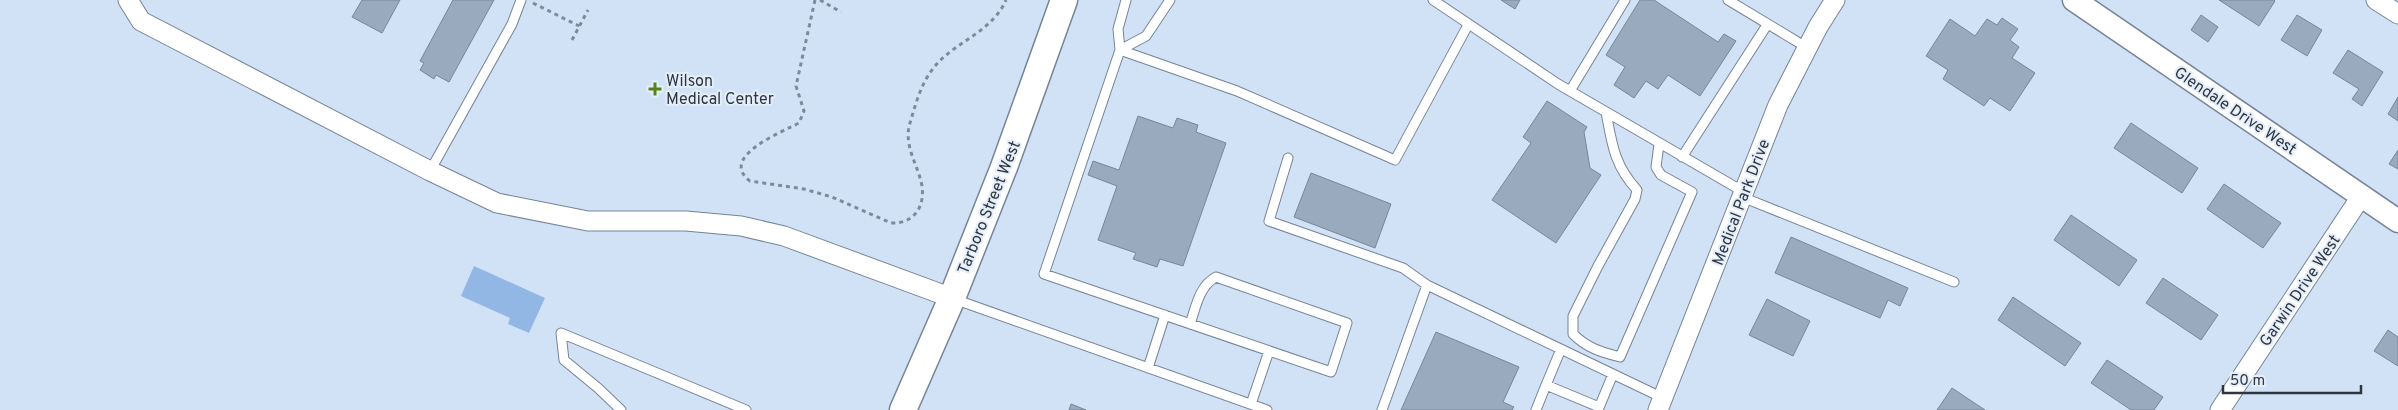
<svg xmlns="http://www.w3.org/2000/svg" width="2398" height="410" font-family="Overpass,sans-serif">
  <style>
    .green { fill: #93b7e5 }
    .building { fill: #9aaabe; stroke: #77879a }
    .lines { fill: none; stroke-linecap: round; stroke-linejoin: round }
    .service-casing { stroke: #758497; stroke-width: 11 }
    .minor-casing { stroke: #758497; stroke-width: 21 }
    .tertiary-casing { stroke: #758497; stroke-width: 25 }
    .secondary-casing { stroke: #758497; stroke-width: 29 }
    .path { stroke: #7f8a99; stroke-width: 3; stroke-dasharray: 4 4; stroke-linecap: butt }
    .service { stroke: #fff; stroke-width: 9 }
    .minor { stroke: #fff; stroke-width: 19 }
    .tertiary { stroke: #fff; stroke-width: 22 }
    .secondary { stroke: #fff; stroke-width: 26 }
    .poi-dot { fill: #548414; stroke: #e4eefb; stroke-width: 2 }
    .labels { text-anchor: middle; stroke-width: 4; stroke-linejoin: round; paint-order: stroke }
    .poi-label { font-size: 16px; fill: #2f363e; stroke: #e4eefb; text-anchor: start }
    .street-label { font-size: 16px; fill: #2f363e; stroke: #e4eefb }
  </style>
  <rect width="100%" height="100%" fill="#d1e2f7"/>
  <path class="green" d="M474 266 545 298 529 333 508 324 510 318 461 296Z"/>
  <path class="building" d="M362 0H400L382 33 352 17Z
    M453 0H494L449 82 436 75 434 79 420 70 424 63 420 61Z
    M1501 0H1520L1515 9Z
    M1640 0H1654L1718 42 1724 34 1736 41 1700 96 1668 75 1658 89 1646 81 1634 98 1614 85 1625 67 1606 55Z
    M2219 0H2274L2275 1 2259 26Z
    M2201 15 2218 27 2208 42 2191 30Z
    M2297 15 2322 30 2307 56 2281 40Z
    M2002 18 2018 29 2010 40 2019 47 2012 58 2035 73 2010 111 1990 98 1984 106 1943 79 1948 70 1926 56 1950 19 1975 36 1987 19 1997 25Z
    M2348 50 2383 72 2362 106 2352 99 2359 89 2333 73Z
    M2398 97V121L2388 114Z
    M1547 101 1587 127 1584 132 1590 168 1601 175 1556 243 1492 200 1531 143 1523 137Z
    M1138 116 1173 128 1177 118 1198 125 1196 132 1226 143 1183 266 1160 259 1157 267 1133 259 1136 253 1098 240 1117 186 1088 175 1093 161 1119 170Z
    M2131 123 2198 168 2182 193 2114 148Z
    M2398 150V169L2389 164Z
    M1311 173 1391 204 1375 248 1294 217Z
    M2224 184 2281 223 2263 248 2207 209Z
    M2071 215 2137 260 2119 286 2054 240Z
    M1791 237 1908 288 1900 306 1888 300 1880 318 1775 273Z
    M2163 278 2218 315 2201 340 2146 303Z
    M2013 297 2081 343 2065 366 1998 320Z
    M1767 299 1810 321 1793 356 1749 335Z
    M2388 330 2398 337V366L2374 351Z
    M1436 332 1519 367 1503 402 1514 407 1512 410H1401Z
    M2107 360 2163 397 2154 410H2131L2091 383Z
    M1952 388 1985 410H1937Z
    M1071 404 1086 410H1069Z"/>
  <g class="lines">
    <g class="service-casing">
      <path id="service" d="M1126 0 1118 29 1120 50 1044 274 1331 372 1347 323 1216 277C1199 286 1196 307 1190 324
        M1433 0 1558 84 1744 192
        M1728 0 1806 47
        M1120 50 1237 91 1395 160 1468 25
        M1120 50 1146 36 1170 0
        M1570 91 1625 0
        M1606 112C1612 144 1614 165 1637 190L1635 199 1598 266 1573 316V334C1587 348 1601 352 1620 357L1692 192 1661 175 1656 167 1659 144
        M1682 157 1767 25
        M1288 158 1269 221 1403 268 1427 285
        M430 171 512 24 521 0
        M1742 197 1954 282
        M954 299 1267 410
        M1148 368 1165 315
        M1546 385 1561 349
        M1251 404 1269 351
        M621 410 598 388 564 360 561 333 746 410
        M1382 410 1427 285 1663 398
        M1536 410 1546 385 1599 407
        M1598 410 1613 374"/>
    </g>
    <g class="minor-casing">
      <path id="minor" d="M128 0 141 21 430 171 497 203 588 221H686L741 226 784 236 952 298
        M2376 0 2398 14
        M1658 410 1778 105 1818 27 1835 0
        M2220 410 2362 195"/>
    </g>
    <g class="tertiary-casing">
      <path id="tertiary" d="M2074 0 2398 221"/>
    </g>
    <g class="secondary-casing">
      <path id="secondary" d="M903 410 952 298 1004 167 1064 0"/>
    </g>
    <path class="path" d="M815 0 796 86 804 111 799 123C782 132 718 157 750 181L804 189 832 197 891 223C913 224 925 208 922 186 918 164 903 146 910 123 915 106 921 84 932 70 952 42 991 34 1006 0
      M820 0 841 12
      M533 3 579 26
      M572 40 588 10"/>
    <use href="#service" class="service"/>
    <use href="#minor" class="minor"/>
    <use href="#tertiary" class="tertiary"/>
    <use href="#secondary" class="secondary"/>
  </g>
  <path class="poi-dot" d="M652.5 81.5h5v5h5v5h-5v5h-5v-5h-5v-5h5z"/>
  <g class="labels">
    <g class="poi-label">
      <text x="666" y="86">Wilson<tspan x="666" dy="18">Medical Center</tspan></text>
    </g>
    <g class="street-label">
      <text transform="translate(2236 110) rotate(34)" y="6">Glendale Drive West</text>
      <text transform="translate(1740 202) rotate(-69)" y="6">Medical Park Drive</text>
      <text transform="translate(988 207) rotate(-68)" y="6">Tarboro Street West</text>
      <text transform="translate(2299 290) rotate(-56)" y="6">Garwin Drive West</text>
    </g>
  </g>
  <path d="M2223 385v8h138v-8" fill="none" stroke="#2f363e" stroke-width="2.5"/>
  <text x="2230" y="385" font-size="15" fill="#2f363e" stroke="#e4eefb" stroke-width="4" paint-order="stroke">50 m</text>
</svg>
